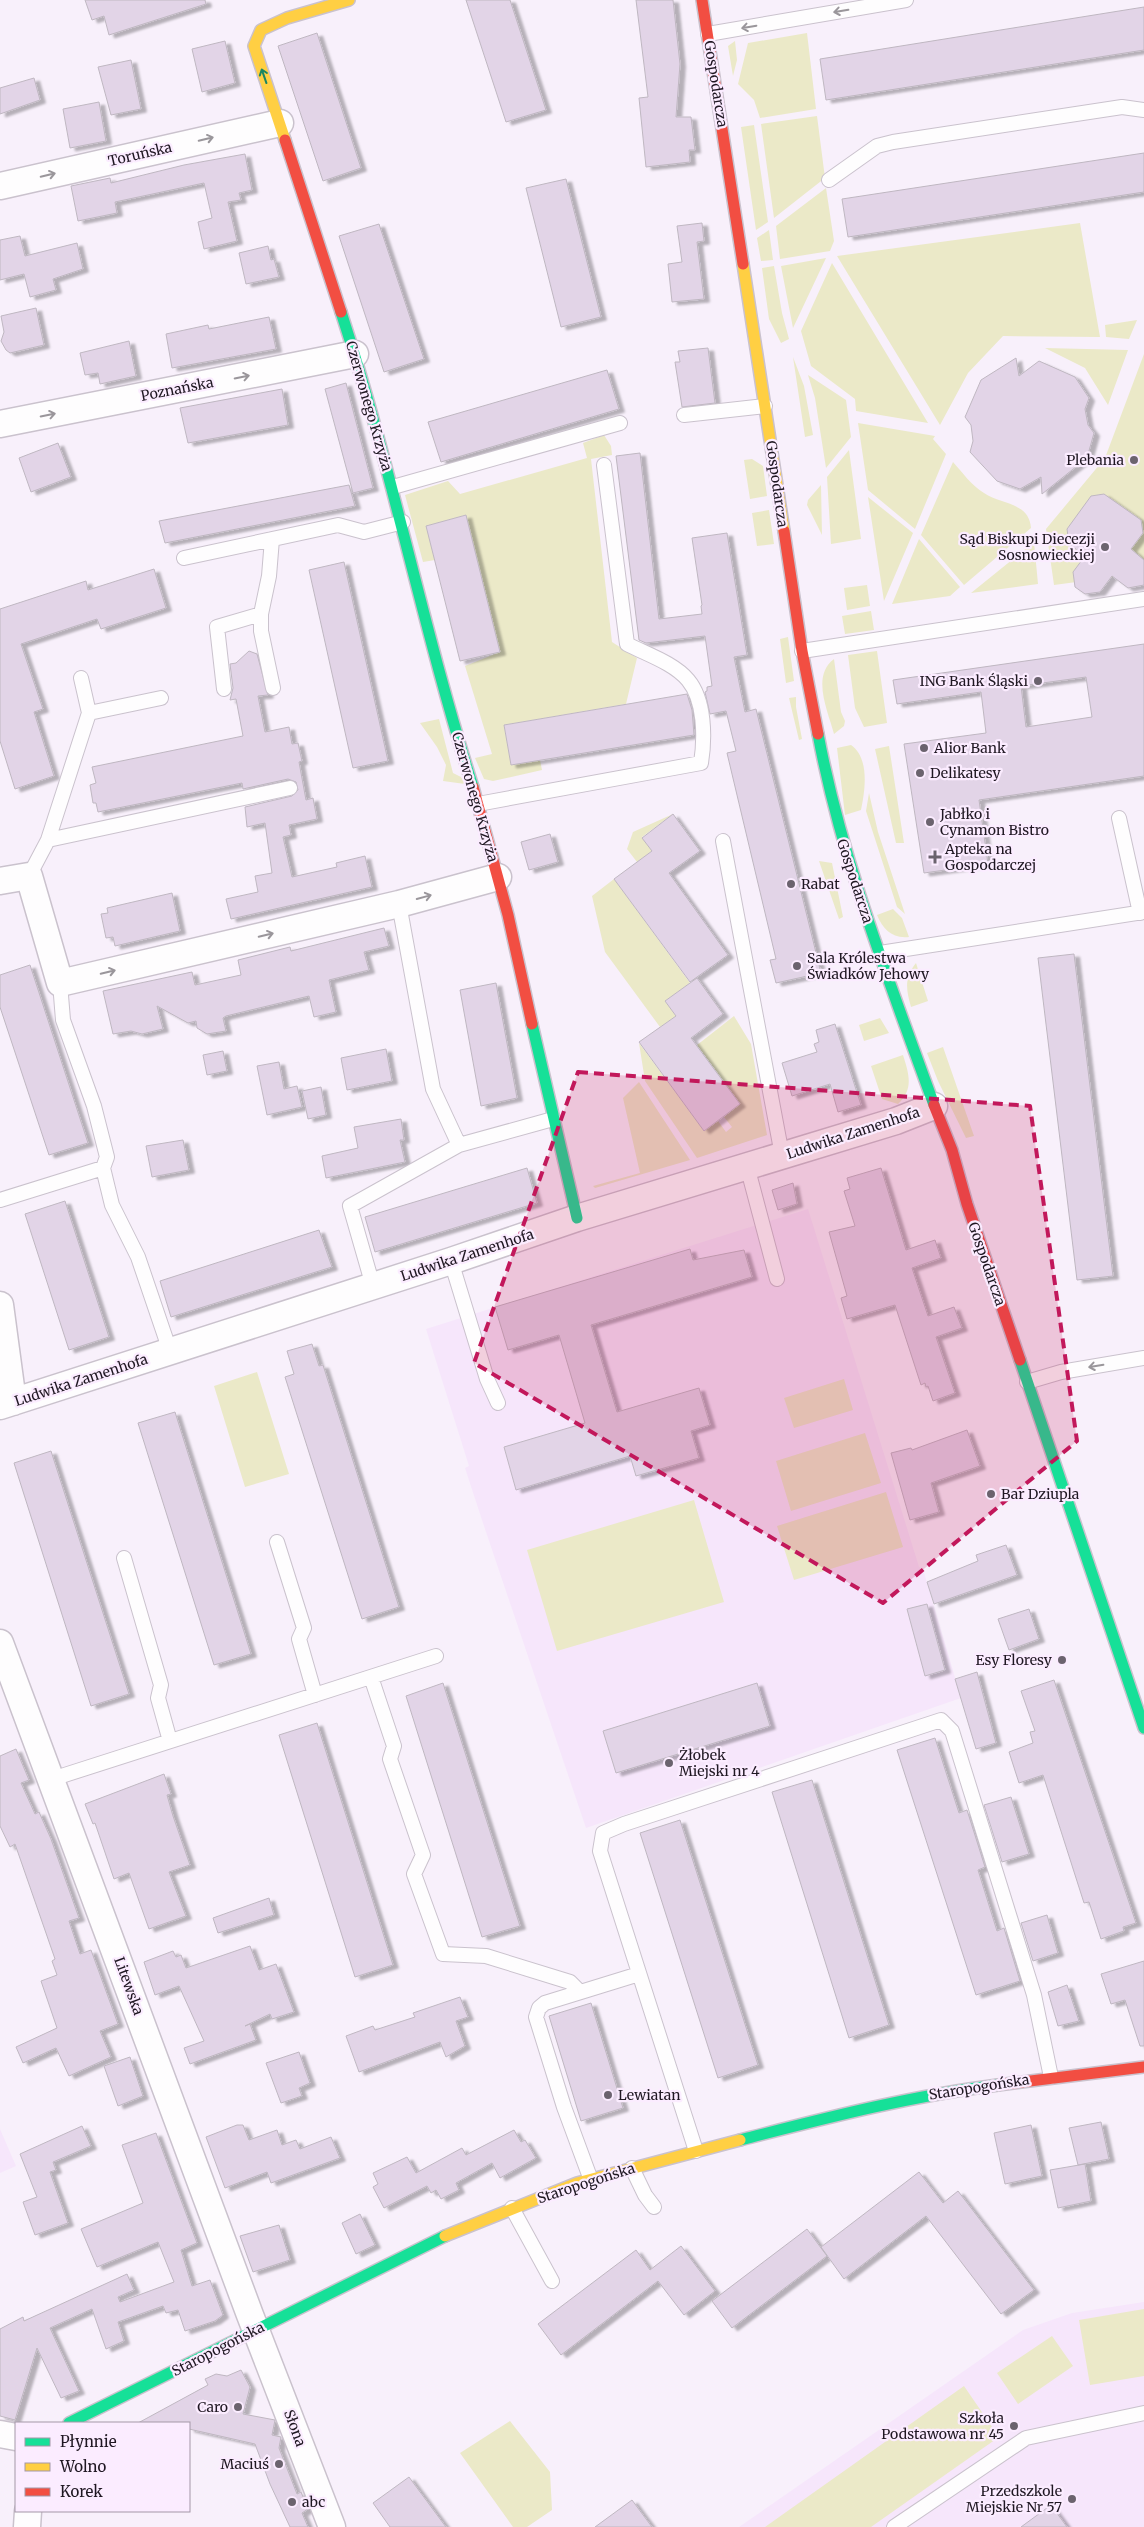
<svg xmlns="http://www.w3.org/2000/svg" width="1144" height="2527" font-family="Merriweather,serif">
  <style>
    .built { fill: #f6e6fb }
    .green { fill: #ebe9c8 }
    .building { fill: #e2d4e7; stroke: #bfb7c1; fill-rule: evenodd; filter: url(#shadow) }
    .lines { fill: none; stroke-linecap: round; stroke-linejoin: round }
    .lane-casing { stroke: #cac2cd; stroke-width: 16 }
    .street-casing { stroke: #cac2cd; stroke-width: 29 }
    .fast-casing { stroke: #cac2cd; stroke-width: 14 }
    .slow-casing { stroke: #cac2cd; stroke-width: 14 }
    .jam-casing { stroke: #cac2cd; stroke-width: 14 }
    .lane { stroke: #fefdfe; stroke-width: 14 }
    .street { stroke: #fefdfe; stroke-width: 26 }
    .fast { stroke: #16e098; stroke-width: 11 }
    .slow { stroke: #ffcf43; stroke-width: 11 }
    .jam { stroke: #f24e42; stroke-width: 11 }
    .oneway { stroke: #9a969b }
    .oneway2 { stroke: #1a8663 }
    .marked { fill: #c2185b; fill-opacity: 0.2; stroke: #c2185b; stroke-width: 4; stroke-dasharray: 10 6; stroke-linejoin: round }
    .poi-dot { fill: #6b636e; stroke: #fbecff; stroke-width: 2 }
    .labels { text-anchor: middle; stroke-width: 4.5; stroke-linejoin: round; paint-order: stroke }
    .street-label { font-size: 14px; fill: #1f1722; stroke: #fbecff }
    .poi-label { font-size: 14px; fill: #1f1722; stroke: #fbecff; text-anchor: start }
  </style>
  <defs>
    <filter id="shadow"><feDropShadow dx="5.5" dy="3" stdDeviation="1" flood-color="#0004"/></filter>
  </defs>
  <rect width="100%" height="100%" fill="#f8f0fb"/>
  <path class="built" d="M808 1209 919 1567 923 1569 961 1698 586 1828 483 1523 465 1468 469 1466 426 1329Z
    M0 2129 16 2166 0 2173Z
    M1144 2302V2527H739L1023 2330 1072 2313Z"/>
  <path class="green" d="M807 33 816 109 760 118 754 100 738 84 748 43Z
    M735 41 737 60 733 76 728 46Z
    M817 116 825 178 774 218 761 124Z
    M754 125 768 222 756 230 741 127Z
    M826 188 834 241 830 251 780 259 776 226Z
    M1080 223 1100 337 1003 336 968 373 940 425 837 256Z
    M769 230 773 260 761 261 757 238Z
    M826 258 793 328 781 266Z
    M832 263 928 423 856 411 855 399 811 366 801 331Z
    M774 266 782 313 789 339 781 343 769 319 762 268Z
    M1137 320 1129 339 1106 337 1105 325Z
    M1045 348 1128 350 1108 405 1085 368Z
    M1144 354V573L1054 585 1046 529 1105 458Z
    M793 357 804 386 813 435 805 437Z
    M808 375 846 400 851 437 826 468 815 398Z
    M858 423 935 436 933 439 946 454 915 529 868 490Z
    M604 435 611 446 612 455 591 459 612 642 637 658 626 704 504 725 511 765 540 760 542 770 493 781 484 779 475 758 492 754 465 666 500 652 466 515 426 526 435 560 423 562 405 495 448 481 460 494 587 458 583 443Z
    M849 450 861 539 831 544 827 477Z
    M752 459 763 466 767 496 750 499 744 460Z
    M953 462C962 472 972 486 984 493 1002 505 1029 502 1031 528L964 585 921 535Z
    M821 485 822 535 807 505 808 500Z
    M868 497 913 533 884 601Z
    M769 510 774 544 757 546 752 513Z
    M919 539 960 587 950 596 892 604Z
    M1034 542 1038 584 971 593Z
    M867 585 870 606 847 610 844 588Z
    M871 611 874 630 845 634 842 616Z
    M788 637 794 681 786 683 780 639Z
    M877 651 887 723 864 727 855 708 848 655Z
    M834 659 841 712 845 721 844 726 834 734C828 711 811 676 834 659Z
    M796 697V707L802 739 799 740 789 698Z
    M439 719 453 773 461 777 465 784 443 781 446 765 437 747 420 723Z
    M851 745C870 758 865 791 861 810L845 815 837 748Z
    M889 746 904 843H896L875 749Z
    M869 793 878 832 905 914 897 907 866 811Z
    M673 814 642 837 652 851 637 862 627 849 633 832Z
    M819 861 832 863 843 917 839 919Z
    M614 879 690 983 665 1001 676 1016 660 1027 605 952 592 896Z
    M893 909 902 918 909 937C892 939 883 929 877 915Z
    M916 963 928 1001 911 1007C906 989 904 978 916 963Z
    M734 1016 751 1044 767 1135 697 1158 645 1081 639 1043 704 1131 718 1121 726 1132 732 1127 724 1117 740 1104 697 1045Z
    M880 1018 889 1033 864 1041 859 1025Z
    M943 1047 974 1136 966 1138 938 1081 927 1053Z
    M903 1055C909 1074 914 1089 898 1104L882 1099 871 1066Z
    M639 1082 690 1160 595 1188 593 1186 640 1173 623 1098Z
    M257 1372 289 1474 245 1487 214 1386Z
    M844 1379 853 1410 794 1428 784 1398Z
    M865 1433 881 1483 791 1511 776 1461Z
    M886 1492 903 1547 794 1580 777 1526Z
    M694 1500 724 1602 557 1651 527 1550Z
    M1144 2309V2376L1090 2385 1079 2320Z
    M1052 2336 1073 2366 1018 2404 997 2373Z
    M964 2386 999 2437 871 2527H765Z
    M510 2421 550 2472 552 2510 527 2527H513L460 2453Z"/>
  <path class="building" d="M85 0H205L206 4 109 35 104 16 92 20Z
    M466 0H510L546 110 506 122Z
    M636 0H673L680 64 676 117H691L695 150H689L690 162 646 167 639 98 648 97Z
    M1144 7V50L826 100 820 59Z
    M317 33 361 168 323 181 278 46Z
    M225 41 235 83 202 92 192 49Z
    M131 60 141 109 111 115 98 67Z
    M34 78 40 100 0 114V88Z
    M99 102 106 141 70 148 63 109Z
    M1144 153V192L848 237 842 199Z
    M245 154 252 190 239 193 241 200 228 202 237 241 204 249 198 222 212 218 204 183 115 202 117 213 78 221 71 186 110 178 111 183 184 165Z
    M566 179 601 317 561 327 526 188Z
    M702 223 704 241 697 242 704 299 672 302 668 264 682 262 677 226Z
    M379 224 424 359 384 372 339 236Z
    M20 236 25 256 77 243 83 269 53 279 56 290 30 297 24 274 0 280V240Z
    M268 246 271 260 274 259 279 277 246 284 239 253Z
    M36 308 44 345 10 353 6 350 1 341 4 332 1 316Z
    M269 317 276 349 172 368 166 334 208 325 209 329Z
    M129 341 136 376 100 384 98 373 85 375 80 353Z
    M708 348 715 403 682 407 675 362H680L678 351Z
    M1016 358 1019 376 1039 361 1075 377 1089 398 1085 409 1088 425 1094 433 1087 458 1042 494 1041 477 1020 489 997 481 970 452 973 441 971 425 965 417 981 380Z
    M607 370 619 409 441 462 428 422Z
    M346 383 373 488 353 493 325 389Z
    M282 389 288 425 188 443 180 408Z
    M58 443 71 477 31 492 19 458Z
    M640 453 659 619 702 614 701 606 702 605 692 538 727 533 747 655 734 657 745 712 756 709 821 973 776 983 770 960 776 959 727 753 736 751 726 711 710 714 705 692 707 691V687L712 686 705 636 646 643 639 640 616 456Z
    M349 485 355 506 165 543 159 521Z
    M1104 494 1141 520 1143 533 1131 549 1144 560V585L1128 588 1112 576 1100 592 1085 594 1075 587 1073 572 1085 556 1069 544 1067 529 1091 496Z
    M466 515 500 652 460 661 426 526Z
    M344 562 388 761 353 768 309 570Z
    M154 569 166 608 101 629 97 619 21 644 43 709 34 712 54 776 15 789 0 741V609L86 581 88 590Z
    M1144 644V776L979 800 988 864 924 873 904 744 986 733 981 692 897 704 893 680ZM1086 677 1092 717 1026 727 1021 686Z
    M249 651 257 654 268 695 258 696 265 732 289 727 292 744 298 743 302 761 299 762 306 800 313 798 317 819 289 825 291 835 283 837 292 877 337 867 336 863 365 856 372 887 231 919 226 899 258 892 255 876 272 873 265 823 247 827 245 807 292 796 298 790 296 782 288 779 243 789 242 783 98 812 96 803H93L90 785 96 783 92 767 243 736 236 699 230 700 233 688 230 664 236 663Z
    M687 694 692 710 694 735 511 765 504 725Z
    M673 814 700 851 669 873 728 955 690 982 614 879 652 851 642 838Z
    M550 834 558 862 529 870 521 842Z
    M172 893 180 931 115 946 113 937 106 938 101 914 108 913 107 908Z
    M384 928 389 946 364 952 369 970 329 980 336 1012 314 1017 309 996 226 1016 223 1018 226 1031 207 1034 197 1028 196 1021 188 1023 157 1006 163 1029 142 1034 131 1031 113 1034 103 991 192 972 195 985 241 975 238 960 290 947 291 951Z
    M1074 954 1113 1276 1077 1280 1038 958Z
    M30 965 88 1143 49 1155 0 1007V975Z
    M697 978 723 1014 691 1038 740 1104 704 1131 639 1042 676 1016 665 1001Z
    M496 983 517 1098 481 1106 460 990Z
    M835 1024 861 1105 838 1112 830 1084 792 1096 782 1063 817 1052 814 1044 819 1042 816 1030Z
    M386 1049 392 1081 347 1090 341 1058Z
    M223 1051 227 1071 207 1075 203 1055Z
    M279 1062 284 1089 297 1086 302 1107 267 1115 257 1066Z
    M321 1087 326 1115 308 1119 302 1091Z
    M401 1119 404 1140H400L405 1162 326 1178 322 1156 358 1148 354 1127Z
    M183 1140 189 1170 152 1177 146 1146Z
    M527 1168 537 1203 375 1252 365 1217Z
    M881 1168 906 1250 935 1240 941 1258 912 1268 928 1316 954 1307 962 1328 936 1337 955 1393 933 1401 928 1386 926 1387 925 1383 921 1385 895 1305 847 1319 841 1298 847 1296 829 1232 855 1226 844 1191 850 1189 847 1178Z
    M793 1183 797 1204 778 1210 772 1190Z
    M65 1201 109 1337 69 1350 25 1214Z
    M319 1230 332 1267 171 1317 160 1281Z
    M690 1249 693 1260 744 1250 752 1277 591 1325 617 1412 699 1388 710 1425 691 1431 699 1458 636 1476 630 1456 516 1490 504 1447 585 1423 559 1335 508 1350 495 1307Z
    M312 1344 319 1366 323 1365 399 1607 362 1619 285 1377 294 1374 287 1351Z
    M175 1412 251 1654 214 1665 138 1423Z
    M967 1430 980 1466 931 1483 939 1512 910 1520 891 1453 911 1448 912 1450Z
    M51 1451 129 1694 91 1706 14 1463Z
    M1006 1545 1017 1575 934 1604 927 1582 978 1561 976 1555Z
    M927 1604 945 1670 925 1676 907 1609Z
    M1029 1609 1039 1639 1009 1650 998 1619Z
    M977 1672 996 1743 976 1749 955 1679Z
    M1054 1680 1136 1923 1123 1927 1124 1931 1101 1939 1089 1902 1084 1903 1043 1775 1019 1783 1009 1752 1033 1743 1030 1732 1035 1731 1021 1691Z
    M443 1683 520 1926 482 1937 406 1696Z
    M757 1683 770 1726 616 1773 603 1731Z
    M317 1723 393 1965 355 1977 279 1735Z
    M935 1738 959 1813 967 1810 985 1867 978 1870 997 1931 1004 1928 1020 1981 976 1995 897 1750Z
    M16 1749 29 1780 21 1783 35 1814 39 1812 51 1839 79 1918 69 1921 80 1954 91 1950 118 2024 100 2031 111 2057 69 2076 56 2048 23 2063 16 2047 57 2028 41 1981 57 1975 52 1961 55 1959 15 1844 10 1847 0 1826V1756Z
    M164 1774 171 1794 167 1795 173 1816 190 1865 169 1872 186 1916 149 1929 129 1873 114 1879 95 1823 93 1824 85 1804Z
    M812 1780 889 2025 849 2038 772 1792Z
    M1011 1797 1029 1854 1002 1862 984 1805Z
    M680 1820 758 2065 718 2078 640 1833Z
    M269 1898 274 1915 218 1933 213 1918Z
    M1047 1915 1058 1953 1033 1961 1021 1923Z
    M250 1946 259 1970 276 1964 294 2012 272 2019 270 2014 245 2026 250 2024 256 2040 190 2064 184 2048 204 2041 179 1986 155 1995 144 1962 173 1951 176 1957 181 1955 186 1968Z
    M1144 1961V2046H1140L1125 2000 1111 2004 1101 1974Z
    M1067 1985 1079 2021 1058 2026 1048 1992Z
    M460 1997 468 2017 456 2021 465 2046 446 2057 440 2042 359 2072 346 2036 373 2026 375 2030 415 2017 413 2013Z
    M591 2003 623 2108 581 2121 549 2016Z
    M299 2052 310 2083 299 2088 302 2096 281 2103 266 2063Z
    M130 2057 143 2096 118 2106 104 2066Z
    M1101 2122 1109 2159 1078 2165 1069 2128Z
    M237 2125H243L249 2140 277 2130 282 2145 296 2140 300 2149 331 2137 340 2158 271 2183 267 2172 225 2188 206 2137Z
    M1031 2125 1042 2176 1005 2184 994 2133Z
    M82 2126 91 2146 53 2162 56 2170 50 2172 68 2223 35 2235 23 2202 37 2197 20 2154Z
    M514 2130 521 2142 525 2140 536 2158 500 2178 492 2163 456 2183 459 2190 441 2199 436 2190 431 2193 427 2186 384 2208 373 2187 378 2184 373 2173 407 2157 416 2173 462 2148 466 2155Z
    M156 2133 197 2243 181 2250 192 2286 210 2280 223 2315 215 2321 185 2331 178 2310 166 2313 163 2306 118 2322 124 2341 106 2349 92 2309 50 2328 79 2391 61 2398 37 2348 15 2420 0 2416V2329L23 2317 24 2321 127 2274 134 2290 118 2297 120 2302 174 2282 158 2242 97 2267 81 2229 143 2203 122 2145Z
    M1085 2164 1091 2201 1058 2208 1050 2170Z
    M919 2172 943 2203 958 2191 1034 2290 1001 2314 926 2216 844 2279 821 2247Z
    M360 2214 375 2245 356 2254 342 2223Z
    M279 2225 290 2260 253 2272 240 2236Z
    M807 2229 827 2256 732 2328 712 2301Z
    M681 2246 715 2291 684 2315 658 2281 561 2355 538 2324 636 2250 650 2270Z
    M241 2370 250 2387 243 2414 275 2420 272 2435 281 2437 279 2448 297 2494 301 2492 308 2509 302 2513 308 2527H290L270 2484 255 2444 189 2429V2423H138L208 2385 205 2379 216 2374 227 2376Z
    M409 2477 446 2527H390L373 2503Z
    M632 2500 652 2527H595Z
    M1051 2505 1067 2527H1021Z"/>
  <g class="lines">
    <g class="lane-casing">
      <path id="lane" d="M708 34 906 0
        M829 180 877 146 893 142 1122 107 1144 110
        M684 415 765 406
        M393 487 620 423
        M272 539 269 576 261 614V631L273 688
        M184 558 338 525 364 532 403 522
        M802 651 1144 599
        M224 689 217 627 261 614
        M89 713 161 698
        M478 804 701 763C705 738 705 700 688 680 674 663 646 654 627 644L604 465
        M1119 818 1140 913
        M48 840 290 788
        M723 841 782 1155
        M29 876 48 840 89 713 81 678
        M399 904 433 1089 459 1145 553 1119
        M880 953 1144 912
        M60 983 63 1020 94 1106 107 1157 103 1168 112 1205 138 1257 170 1351
        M747 1166 777 1279
        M0 1200 103 1168
        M451 1261 487 1379 498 1403
        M373 1286 350 1206 459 1145
        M1027 1382 1061 1372 1144 1358
        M277 1542 304 1628 299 1639 315 1695
        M124 1558 161 1685 158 1698 170 1741
        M371 1677 394 1746 390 1759 423 1855 414 1874 443 1954 486 1956 570 1982 580 1992
        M52 1779 436 1656
        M696 2151 600 1851 603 1833 624 1824 941 1720 952 1731 1034 1995 1051 2077
        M632 2168 645 2195 654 2207
        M591 2180 564 2107 536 2017 539 2008 545 2003 639 1974
        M512 2208 552 2281
        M894 2527 1026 2438 1144 2413"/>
    </g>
    <g class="street-casing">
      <path id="street" d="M0 186 280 123
        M0 424 355 354
        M0 881 29 876 60 983 399 904 498 877
        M0 1305 13 1402
        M0 1406 451 1261 577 1218 896 1121 934 1106
        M0 1643 250 2315 332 2527
        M0 2434 16 2437
        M27 2527 28 2511"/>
    </g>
    <g class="fast-casing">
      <path id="fast" d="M341 312C392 468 423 630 473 787
        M818 734C842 862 890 983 934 1105
        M532 1024 577 1218
        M1020 1360 1144 1728
        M740 2140C826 2118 910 2096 998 2085
        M69 2423 445 2236"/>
    </g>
    <g class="slow-casing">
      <path id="slow" d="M285 140 254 46 261 30 287 18 349 0
        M743 264 784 531
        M445 2236 577 2183 740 2140"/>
    </g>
    <g class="jam-casing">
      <path id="jam" d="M702 0 743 264
        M285 140 341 312
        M784 531 802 651 818 734
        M473 787 508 915 532 1024
        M934 1105 952 1150 967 1204 1020 1360
        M998 2085 1144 2067"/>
    </g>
    <use href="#lane" class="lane"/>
    <use href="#street" class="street"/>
    <use href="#fast" class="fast"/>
    <use href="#slow" class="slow"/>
    <use href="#jam" class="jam"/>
  </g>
  <defs><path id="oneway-shaft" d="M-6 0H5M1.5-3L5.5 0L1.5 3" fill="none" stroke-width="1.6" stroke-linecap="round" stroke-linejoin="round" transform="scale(1.25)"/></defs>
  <g class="oneway">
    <use href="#oneway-shaft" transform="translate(841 11) rotate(171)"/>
    <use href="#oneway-shaft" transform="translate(749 27) rotate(170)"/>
    <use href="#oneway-shaft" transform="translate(206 139) rotate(-13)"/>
    <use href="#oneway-shaft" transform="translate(48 175) rotate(-13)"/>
    <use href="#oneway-shaft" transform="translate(242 377) rotate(-11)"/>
    <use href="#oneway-shaft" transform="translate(48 415) rotate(-11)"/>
    <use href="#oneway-shaft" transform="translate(424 897) rotate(-15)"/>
    <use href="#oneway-shaft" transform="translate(266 935) rotate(-13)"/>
    <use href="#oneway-shaft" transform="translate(108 972) rotate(-13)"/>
    <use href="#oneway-shaft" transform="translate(1096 1366) rotate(171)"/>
  </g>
  <use class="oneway2" href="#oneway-shaft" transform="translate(264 76) rotate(-109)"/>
  <path class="marked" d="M578 1072 1030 1106 1077 1441 883 1603 474 1363Z"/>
  <g class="poi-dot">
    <circle cx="1134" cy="460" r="5"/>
    <circle cx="1105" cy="547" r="5"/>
    <circle cx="1038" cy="681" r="5"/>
    <circle cx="924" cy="748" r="5"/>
    <circle cx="920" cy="773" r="5"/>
    <circle cx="930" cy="822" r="5"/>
    <path d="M932.5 849.5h5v5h5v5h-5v5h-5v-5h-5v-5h5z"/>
    <circle cx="791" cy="884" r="5"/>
    <circle cx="797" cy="966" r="5"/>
    <circle cx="991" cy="1494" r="5"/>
    <circle cx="1062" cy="1660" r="5"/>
    <circle cx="669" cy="1763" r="5"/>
    <circle cx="608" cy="2095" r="5"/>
    <circle cx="238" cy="2407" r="5"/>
    <circle cx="1014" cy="2426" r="5"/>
    <circle cx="279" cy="2464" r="5"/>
    <circle cx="1072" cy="2499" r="5"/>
    <circle cx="292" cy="2502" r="5"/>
  </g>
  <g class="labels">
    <g class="street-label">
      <text transform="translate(716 84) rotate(81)" y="5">Gospodarcza</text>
      <text transform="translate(140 154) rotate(-13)" y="5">Toruńska</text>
      <text transform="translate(177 389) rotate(-11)" y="5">Poznańska</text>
      <text transform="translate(369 406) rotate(74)" y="5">Czerwonego Krzyża</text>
      <text transform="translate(777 484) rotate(82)" y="5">Gospodarcza</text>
      <text transform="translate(475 797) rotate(74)" y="5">Czerwonego Krzyża</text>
      <text transform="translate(855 881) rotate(72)" y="5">Gospodarcza</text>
      <text transform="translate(853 1133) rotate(-18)" y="5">Ludwika Zamenhofa</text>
      <text transform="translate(467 1255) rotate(-18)" y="5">Ludwika Zamenhofa</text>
      <text transform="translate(987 1264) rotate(71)" y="5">Gospodarcza</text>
      <text transform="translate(81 1380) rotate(-18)" y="5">Ludwika Zamenhofa</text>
      <text transform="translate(129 1986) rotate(70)" y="5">Litewska</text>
      <text transform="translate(979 2087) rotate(-9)" y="5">Staropogońska</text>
      <text transform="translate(586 2183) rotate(-18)" y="5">Staropogońska</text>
      <text transform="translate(218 2349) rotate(-27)" y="5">Staropogońska</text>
      <text transform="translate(295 2428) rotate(70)" y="5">Słona</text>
    </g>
    <g class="poi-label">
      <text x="1124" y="465" text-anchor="end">Plebania</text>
      <text x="1095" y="544" text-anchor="end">Sąd Biskupi Diecezji<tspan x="1095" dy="16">Sosnowieckiej</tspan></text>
      <text x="1028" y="686" text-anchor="end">ING Bank Śląski</text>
      <text x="934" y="753">Alior Bank</text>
      <text x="930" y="778">Delikatesy</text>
      <text x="940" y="819">Jabłko i<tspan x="940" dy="16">Cynamon Bistro</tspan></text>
      <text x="945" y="854">Apteka na<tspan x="945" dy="16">Gospodarczej</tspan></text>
      <text x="801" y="889">Rabat</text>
      <text x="807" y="963">Sala Królestwa<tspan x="807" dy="16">Świadków Jehowy</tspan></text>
      <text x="1001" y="1499">Bar Dziupla</text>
      <text x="1052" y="1665" text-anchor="end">Esy Floresy</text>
      <text x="679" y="1760">Żłobek<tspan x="679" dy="16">Miejski nr 4</tspan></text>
      <text x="618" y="2100">Lewiatan</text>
      <text x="228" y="2412" text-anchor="end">Caro</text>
      <text x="1004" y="2423" text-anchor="end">Szkoła<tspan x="1004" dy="16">Podstawowa nr 45</tspan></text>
      <text x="269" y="2469" text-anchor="end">Maciuś</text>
      <text x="1062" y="2496" text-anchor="end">Przedszkole<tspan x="1062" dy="16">Miejskie Nr 57</tspan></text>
      <text x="302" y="2507">abc</text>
    </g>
  </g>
  <rect x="15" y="2422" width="175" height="90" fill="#fbecff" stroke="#a397a7"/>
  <rect x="25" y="2438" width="25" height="8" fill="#16e098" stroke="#a397a7"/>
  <text x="60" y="2447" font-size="15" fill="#1f1722">Płynnie</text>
  <rect x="25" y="2463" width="25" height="8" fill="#ffcf43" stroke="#a397a7"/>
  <text x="60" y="2472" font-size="15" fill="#1f1722">Wolno</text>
  <rect x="25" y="2488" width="25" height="8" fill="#f24e42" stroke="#a397a7"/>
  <text x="60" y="2497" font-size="15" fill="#1f1722">Korek</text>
</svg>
